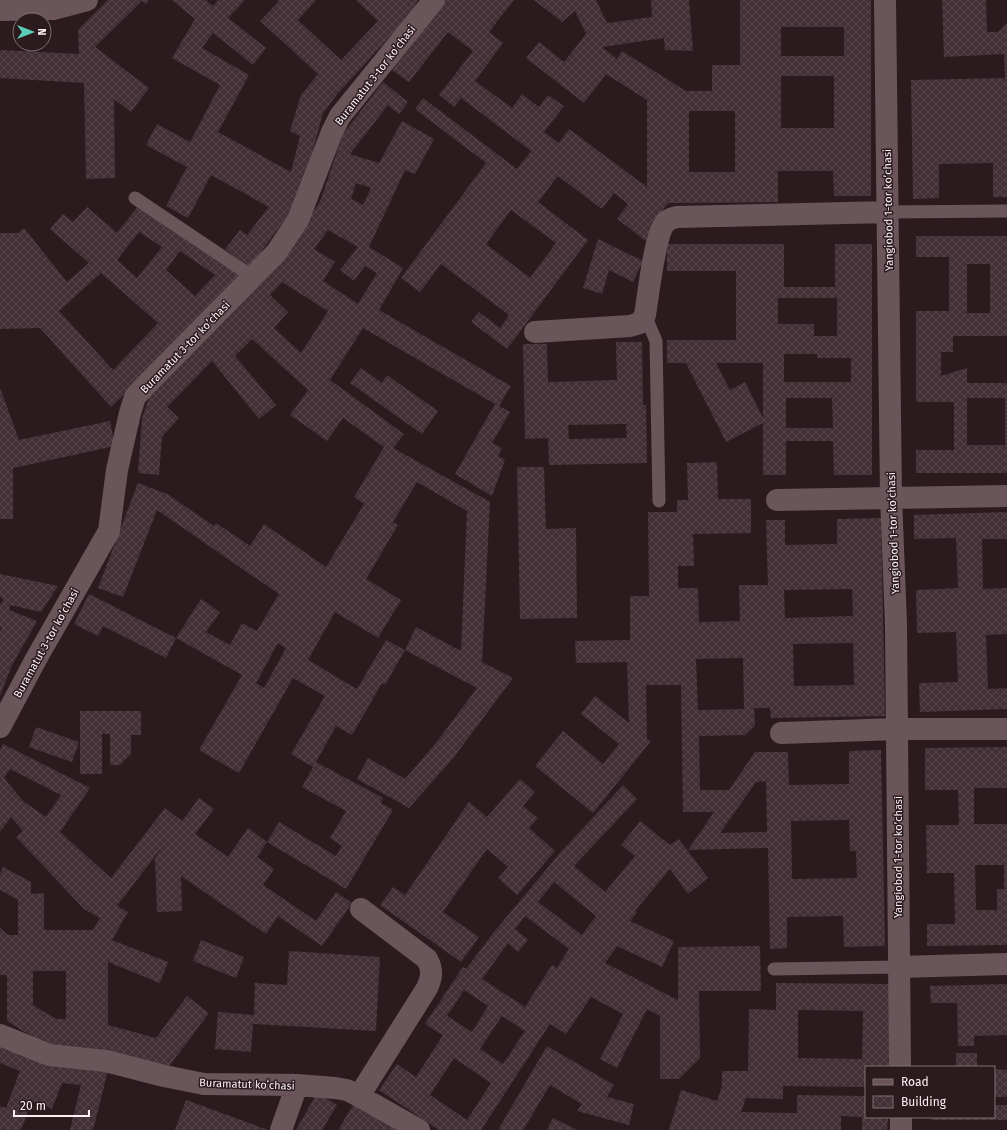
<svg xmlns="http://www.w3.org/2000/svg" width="1007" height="1130" font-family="'Fira Sans',sans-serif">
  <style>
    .building { fill: url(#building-cross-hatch); fill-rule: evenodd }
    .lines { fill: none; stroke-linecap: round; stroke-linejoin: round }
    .lane { stroke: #6a555b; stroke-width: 13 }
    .street { stroke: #6a555b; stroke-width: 22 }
    .labels { text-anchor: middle; stroke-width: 3; stroke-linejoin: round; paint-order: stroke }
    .street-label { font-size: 11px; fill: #fcf0f3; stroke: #2b1b1f }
  </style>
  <defs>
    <pattern id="building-cross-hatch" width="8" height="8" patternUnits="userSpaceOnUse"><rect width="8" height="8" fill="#423035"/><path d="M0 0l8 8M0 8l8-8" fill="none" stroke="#554449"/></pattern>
  </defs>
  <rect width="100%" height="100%" fill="#2b1b1f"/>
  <path class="building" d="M108 0H149L146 4 142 1 95 47 149 88 131 112 114 99 115 178 86 179 84 83 0 78V50L79 54 78 30Z
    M172 0H206L213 6 218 0H245L228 18 266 48 253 65 213 33 202 48 249 75 218 132 291 172 300 136 290 131 301 95 318 74 260 21 279 1 277 0H316L298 20 341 60 378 21 356 0H418L409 16 338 93 323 113 299 201 249 268 225 249 240 230 247 235 269 207 211 175 188 218 166 206 187 167 146 145 157 124 190 142 220 85 172 58 195 19Z
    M445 0H514L489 32 503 43 475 81 512 108 522 94 539 107 548 95 564 106 544 132 559 143 569 129 647 187V100L606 74 584 103 526 58 539 42 564 62 586 34 575 11 562 22 534 0H596L607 23 652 17 651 0H689L693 51 665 50 664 38 602 47 617 59 622 51 686 91H712V65H740V0H871V196H834L833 171H778V202L668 203 653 222 647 242 617 219 628 204 614 193 602 209 558 176 538 202 588 240 507 349 471 322 479 312 500 328 509 315 441 264 420 292 401 278 486 163 415 109 423 98 517 169 531 151 461 98 454 107 439 95 473 51 448 32 409 82 392 70ZM781 27H844V56H781ZM781 76H834V128H781ZM689 111H735V172H689ZM511 210 556 243 530 278 486 244Z
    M942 0H986L987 32H998L1007 23V197H993V163L939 164V198L913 199 911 80 1005 78 1004 54 944 57Z
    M383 82 408 102 399 114 388 105 350 154 379 163 402 121 434 139 415 174 405 170 369 247 403 268 379 310 511 386 499 406 510 412 492 443 502 448 498 456 505 460 492 496 455 474 495 404 363 328 330 380 404 434 393 448 490 502 482 662 513 678 454 757 409 808 357 779 368 758 405 779 436 743 477 688 405 650 416 627 461 651 467 511 417 482 393 522 398 525 366 579 401 600 390 618 378 638 335 612 308 660 357 689 386 640 405 650 385 685 382 683 352 735 336 726 316 762 383 798 381 803 393 810 346 889 267 842 257 857 274 869 263 885 316 921 336 892 352 903 322 946 278 916 266 934 181 876 182 911 157 912 155 858 165 843 117 906 128 912 112 940 168 962 160 983 108 962V1025L156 1038 187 996 209 1013 167 1069 52 1049 7 1021V975H0V928L8 935H18V900L0 890V874L3 867 31 882V894L44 893V930H93L100 918 84 909 16 837 23 831 11 817 0 832V750L3 744 90 788 60 832 111 878 165 808 182 821 199 798 214 809 195 834 228 857 248 828 267 842 279 822 336 856 342 846 330 838 346 811 302 787 313 767 291 754 325 696 293 678 239 773 199 750 242 675 176 638 201 599 220 612 206 632 230 645 242 623 257 631 279 594 157 510 123 597 98 588 138 483 167 494 214 526 216 523 250 546 264 524 326 567 364 504 354 497 384 447 343 418 327 441 290 415 308 390 252 339 235 356 276 405 259 419 212 361 167 407 179 418 162 437 159 475 138 473 142 419 151 391 282 256 320 202 343 134ZM356 183 371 188 363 205 351 199ZM328 230 358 247 340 270 354 281 365 266 377 273 358 304 323 281 335 262 314 249ZM282 282 328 311 301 353 274 328 288 312 270 295ZM278 643 286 648 264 688 256 683ZM10 769 61 795 46 817 23 801 4 778ZM33 971H66V1019H56L33 1005Z
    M138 206 241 276 130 389 111 407 40 328 0 329V233H18L24 228 67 282 89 263 50 229 63 214 73 222 87 207 117 233ZM139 232 162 247 137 278 117 260ZM180 251 215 275 195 296 166 270ZM101 273 158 323 113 370 59 311Z
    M916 236H1007V336H953V352H941V376L967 368V383H1007V473H916V450H954V402H916V311H949V257H916ZM967 264H990V313H967ZM967 398H1005V445H967Z
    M598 239 643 261 633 282 609 270 602 294 583 288Z
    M667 244H784V287H835V244H872V475H834L833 441H786V475H763V423L726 442 686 363H667V340H736V271H667ZM778 298H837V336H814V324H778ZM784 354H817V358H851V382H784ZM716 363H763V418L745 382 730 390ZM786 398H832L833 428H786Z
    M616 342H642L643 405H646L647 463 549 465 548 438 525 439 523 344H547L548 382 617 380ZM626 424 627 438 569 439 568 425Z
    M361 368 382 383 387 375 438 411 422 434 350 383Z
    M0 388 19 440 110 421 115 446 13 468V519H0Z
    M717 462 718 499H751V533L693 534 694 566H678V588H698L699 622 740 621 739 585H768L766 520H785V545L837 544V519L881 518 885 716 771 718 770 708H754L755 725 745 735 699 736 700 790H729L755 752H788L789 785 849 784V751L881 750 885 946 844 947 843 916 787 917V948L770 949 768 848 688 850 714 812H683L681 685H646L647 739 651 741 593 813 535 766 563 731 603 764 619 744 581 714 595 696 629 723 627 662 576 663 575 641 630 640V596H649L648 512H677V500H688L687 463ZM852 589 853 616 785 618 784 590ZM853 643 854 685 794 686 793 644ZM743 658 744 709 698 710 696 659ZM766 781 767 832 720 833 756 782ZM849 820 850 851H856L857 878 792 879 791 821Z
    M517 467H544L546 529 576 528 577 618 520 619Z
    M1007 512V539H982L983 589 1007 588V634L986 635 988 689 1007 688V709L920 712 919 683 958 682 956 632 917 633 916 590 958 588 956 538 914 539V515Z
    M0 574 58 586 41 612 10 605 9 610 37 621 12 665 0 696V632L2 627H0V603L2 604 3 598 0 597Z
    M89 594 176 638 166 658 103 626 98 636 74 624Z
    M80 711H141V735H131V754L120 765H110V734H102V774H80Z
    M36 727 79 742 72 762 29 747Z
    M1007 747V788H974V824H1007V945L927 946V924H955L954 873H927L926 825H959L958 790H925V748ZM975 865H1004V889H997V910H976Z
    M520 779 535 792 523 806 538 818 529 828 555 851 517 895 498 878 508 867 487 849 443 912 479 937 461 962 380 905 393 887 405 895 469 802 487 817Z
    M623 785 637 799 574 866 605 892 635 856 621 845 640 821 670 845 679 839 708 878 688 894 670 869 635 911 637 912 630 921 674 941 662 967 617 946 605 963 678 1000V947L760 946 761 991H699L700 1058 679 1079H660V1016L647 1009 617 1068 600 1059 623 1014 591 997 566 1034 550 1024 481 1130H439L379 1090 397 1064 416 1077 443 1035 425 1024 463 967 466 969 494 932 559 854ZM554 882 596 916 582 935 538 902ZM525 916 569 949 557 968 552 965 525 1007 482 979 508 943 518 952 528 940 515 929ZM464 990 488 1006 472 1032 447 1016ZM502 1016 525 1031 503 1064 480 1049ZM454 1058 491 1083 467 1120 430 1095Z
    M201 940 244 957 236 978 193 961Z
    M289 951 380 957 376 1031 253 1024 251 1052 215 1049 218 1012 254 1015 255 983 287 985Z
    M776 983 894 984 893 1067H866V1087L783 1086V1099L746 1098 741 1112 797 1113V1095L866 1096V1117H888L887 1130H862V1117L841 1116V1130H669L681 1090 717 1101 722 1086V1071H748L749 1009 776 1010ZM798 1010 863 1011 862 1059 798 1058Z
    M1007 984V1035L974 1036V1046H958L957 1003H931L930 986Z
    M0 1044 46 1066 108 1070 93 1130H70L81 1085 62 1083 52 1109 32 1101 21 1130H2L0 1129V1106L6 1108 20 1071 0 1063Z
    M547 1046 614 1085 607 1097 634 1104 629 1125 577 1111 582 1104 550 1085 523 1130H498Z
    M956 1053H977V1067H956Z
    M994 1069 1007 1070V1097H994Z
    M317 1093 337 1105 322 1130H296Z
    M186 1100 268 1130H175Z
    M353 1105 405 1130H338Z
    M994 1105H1007V1120H931V1117H994Z
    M553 1118 577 1130H547Z"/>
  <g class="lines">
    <path class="lane" d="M135 198 253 277
      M888 212 1007 211
      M645 315 656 341 659 501
      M774 969 898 967"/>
    <path class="street" d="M885 0 891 497 896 624 900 1067
      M0 10 53 9 87 0
      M535 332 630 326 640 323 645 315C648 297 655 232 666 222 668 219 673 218 677 217L888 212
      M777 500 1007 496
      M0 727 36 659 109 531 117 470 130 413 135 397 145 386 276 253 298 220 332 132 340 116 434 0
      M781 733 897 729H1007
      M898 967 1007 964
      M0 1035 49 1055 106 1061 164 1076 204 1084 297 1085 335 1088 347 1090 359 1096 419 1130
      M359 1096 427 988C432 977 433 970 427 959L361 909
      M901 1117V1130
      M281 1130 297 1085"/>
  </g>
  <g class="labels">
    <g class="street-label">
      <text transform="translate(375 75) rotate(-52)" y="4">Buramatut 3-tor koʼchasi</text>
      <text transform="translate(888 210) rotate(-91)" y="4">Yangiobod 1-tor koʼchasi</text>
      <text transform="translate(185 347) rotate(-46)" y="4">Buramatut 3-tor koʼchasi</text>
      <text transform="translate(893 533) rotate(-92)" y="4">Yangiobod 1-tor koʼchasi</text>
      <text transform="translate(46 643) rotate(-61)" y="4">Buramatut 3-tor koʼchasi</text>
      <text transform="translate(898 857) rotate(-90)" y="4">Yangiobod 1-tor koʼchasi</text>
      <text transform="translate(247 1084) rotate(2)" y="4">Buramatut koʻchasi</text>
    </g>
  </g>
  <rect x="865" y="1066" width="130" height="52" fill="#2b1b1f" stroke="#7f7074"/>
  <rect x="873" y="1079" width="20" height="6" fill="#6a555b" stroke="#7f7074"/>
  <text x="901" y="1086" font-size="12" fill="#fcf0f3">Road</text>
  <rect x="873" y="1096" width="20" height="12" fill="url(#building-cross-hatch)" stroke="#7f7074"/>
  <text x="901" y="1106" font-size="12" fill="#fcf0f3">Building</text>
  <g transform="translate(32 32) rotate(90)"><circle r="19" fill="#2b1b1f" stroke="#7f7074"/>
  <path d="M0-3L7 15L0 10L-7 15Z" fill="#5bcebb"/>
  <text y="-6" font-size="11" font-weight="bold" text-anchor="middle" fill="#fcf0f3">N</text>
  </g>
  <path d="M14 1110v6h75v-6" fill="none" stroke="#fcf0f3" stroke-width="2"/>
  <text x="20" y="1110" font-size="12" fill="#fcf0f3" stroke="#2b1b1f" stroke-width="3" paint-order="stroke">20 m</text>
</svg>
